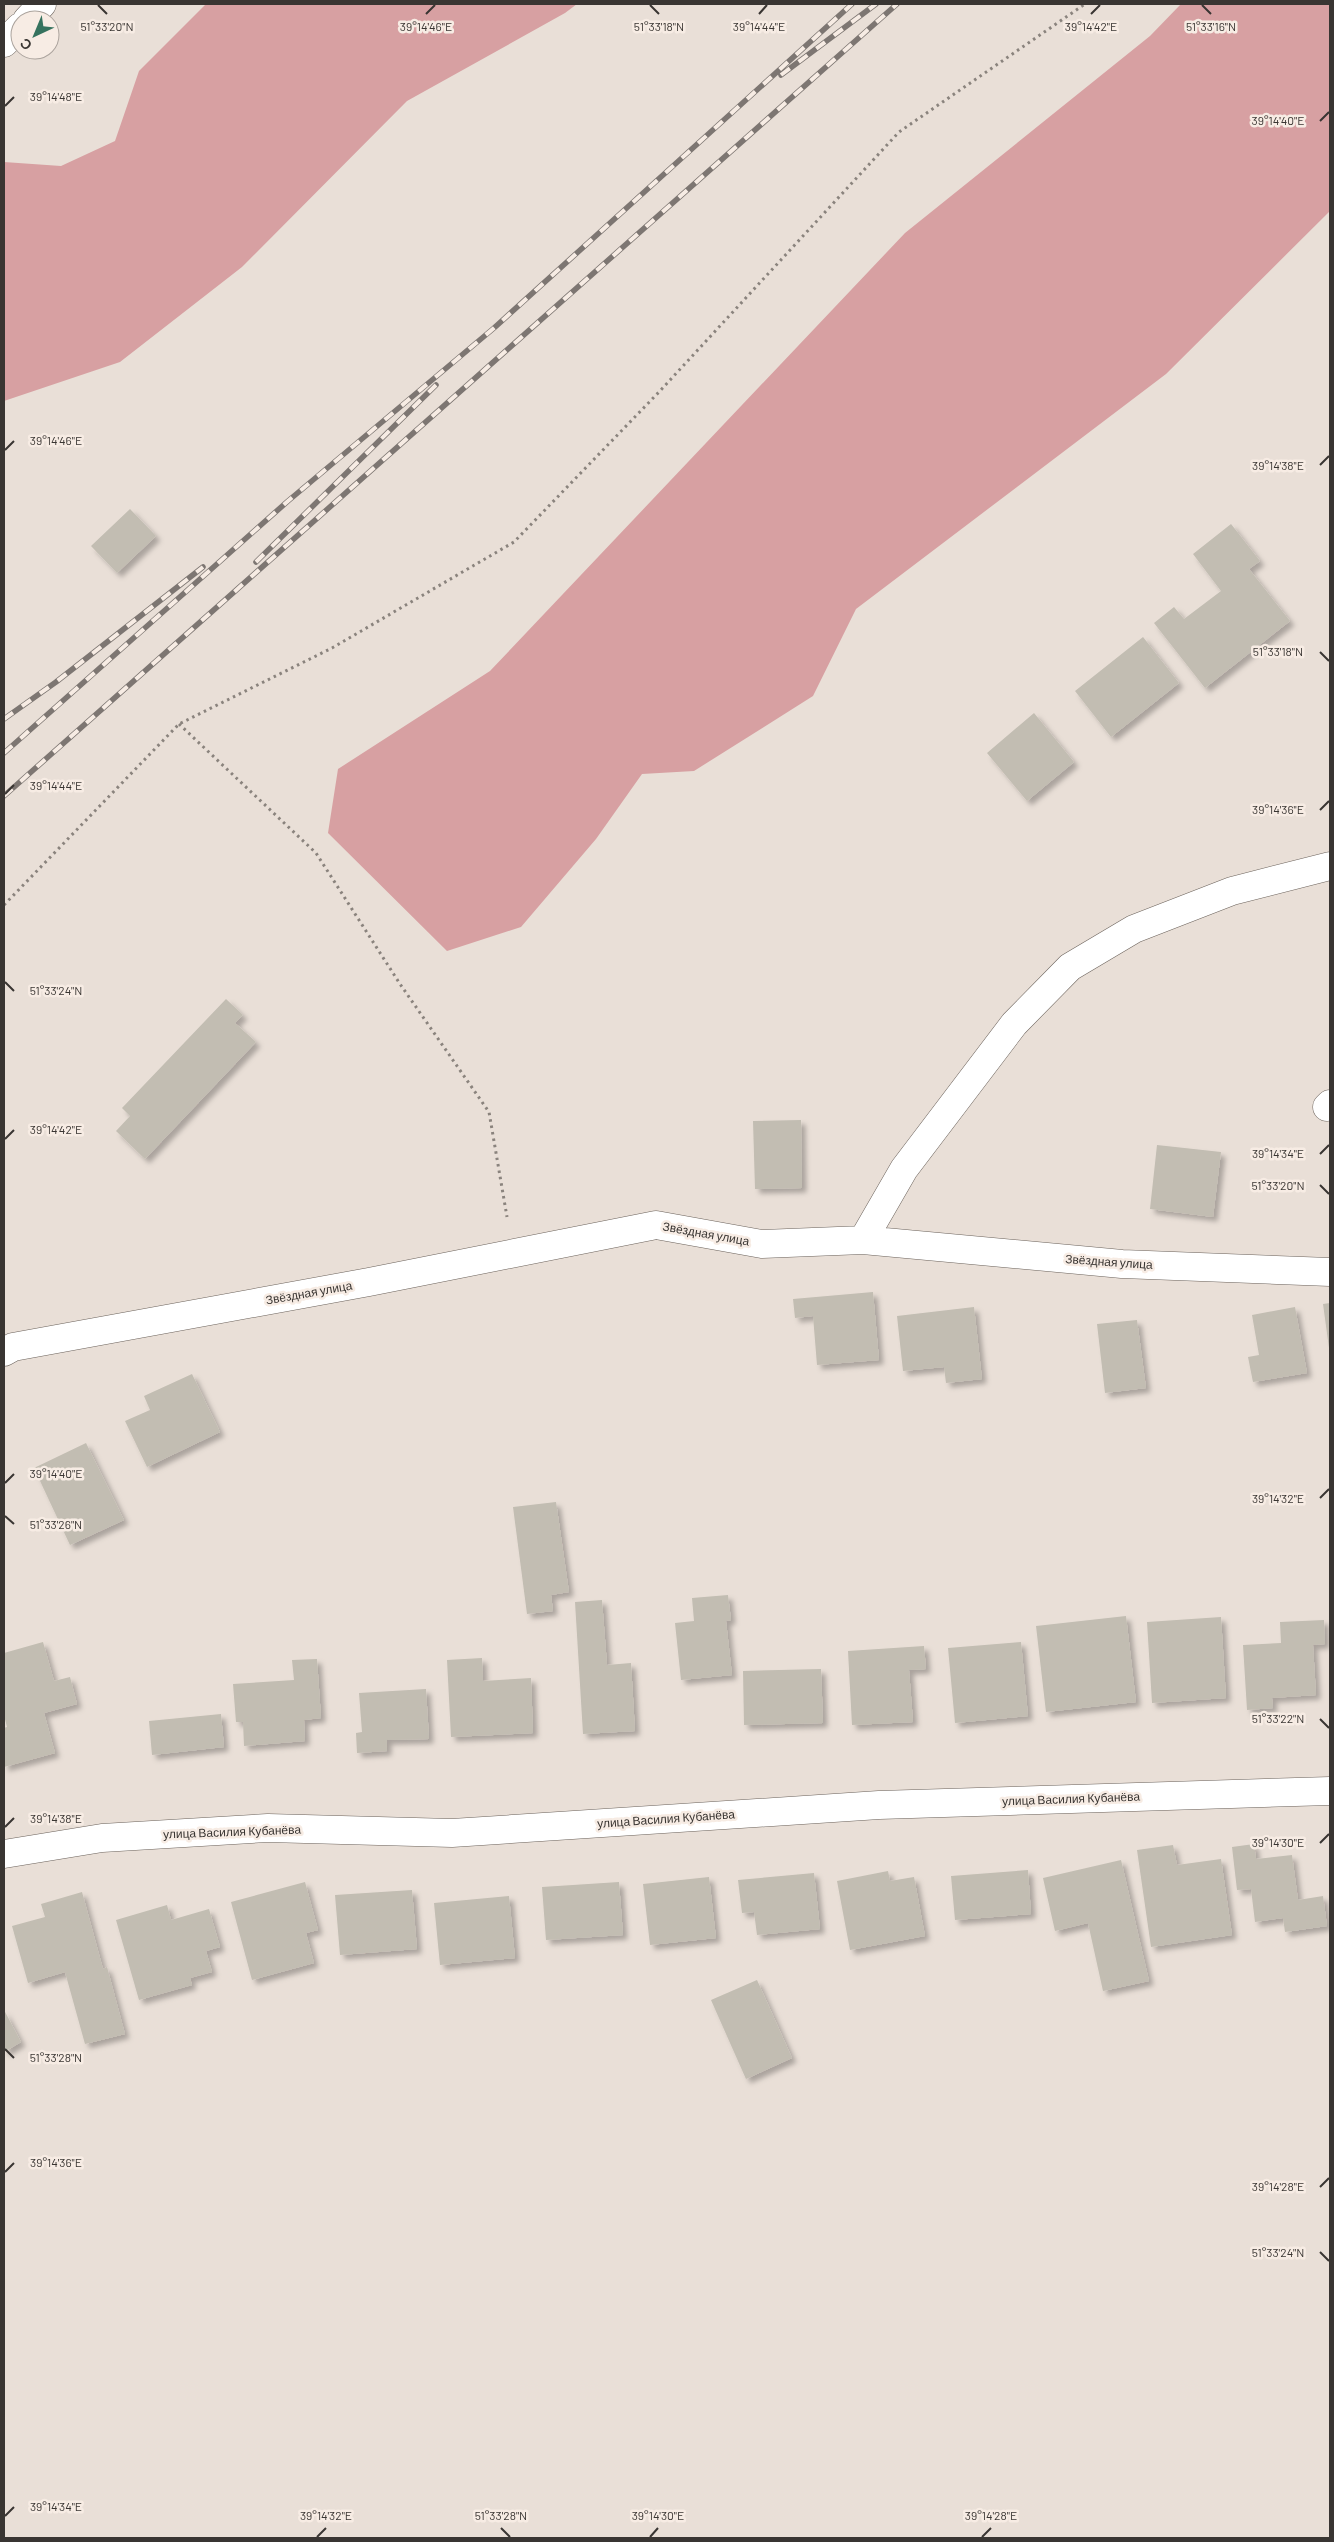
<svg xmlns="http://www.w3.org/2000/svg" width="1334" height="2542" font-family="Barlow,sans-serif">
  <style>
    .green { fill: #d7a0a2 }
    .building { fill: #c2bdb2; filter: url(#shadow) }
    .lines { fill: none; stroke-linecap: round; stroke-linejoin: round }
    .minor-casing { stroke: #6b625b; stroke-width: 29 }
    .path { stroke: #8a837d; stroke-width: 3; stroke-dasharray: 2.5 4; stroke-linecap: butt }
    .minor { stroke: #fff; stroke-width: 28 }
    .rail-casing { stroke: #7d7672; stroke-width: 5.5 }
    .rail { stroke: #f7ece4; stroke-width: 4; stroke-dasharray: 11; stroke-linecap: butt }
    .ticks { fill: none; stroke: #393532; stroke-width: 2 }
    .labels { text-anchor: middle; stroke-width: 5; stroke-linejoin: round; paint-order: stroke }
    .street-label { font-size: 12px; fill: #393532; stroke: #f7ece4 }
    .ticks-label { font-size: 12px; text-anchor: middle; fill: #393532; stroke: #f7ece4; stroke-width: 5; stroke-linejoin: round; paint-order: stroke }
  </style>
  <defs>
    <filter id="shadow"><feDropShadow dx="4.5" dy="4.5" stdDeviation="2.5" flood-color="#0004"/></filter>
  </defs>
  <rect width="100%" height="100%" fill="#e9dfd7"/>
  <path class="green" d="M206 4H577L565 13 407 101 242 267 120 362 4 401V162L61 166 115 141 139 71Z
    M1181 4H1330V211L1166 374 856 609 813 696 694 771 642 774 596 839 521 927 447 951 328 833 338 769 490 671 905 233 1150 36Z"/>
  <path class="building" d="M130 509 156 536 117 573 91 546Z
    M1231 524 1260 561 1249 569 1290 621 1205 688 1154 623 1174 607 1184 619 1221 591 1193 554Z
    M1143 637 1179 683 1111 737 1075 691Z
    M1034 713 1074 762 1027 801 987 753Z
    M226 999 243 1015 235 1023 256 1042 145 1159 116 1131 130 1116 122 1108Z
    M801 1120 802 1188 755 1189 753 1121Z
    M1157 1145 1221 1152 1213 1217 1150 1209Z
    M873 1292 879 1360 817 1365 813 1316 795 1318 793 1299Z
    M1330 1303V1348H1329L1323 1304Z
    M974 1307 982 1379 946 1383 944 1367 903 1371 897 1316Z
    M1295 1307 1307 1373 1253 1382 1248 1357 1259 1355 1252 1315Z
    M1137 1320 1146 1388 1105 1393 1097 1324Z
    M192 1374 220 1432 147 1467 125 1421 150 1410 144 1396Z
    M86 1443 124 1520 70 1545 34 1468Z
    M556 1502 569 1592 551 1595 553 1611 527 1614 513 1507Z
    M728 1595 731 1620 726 1621 732 1675 681 1680 675 1623 694 1621 692 1598Z
    M602 1600 607 1665 631 1663 635 1731 583 1734 575 1602Z
    M1126 1616 1136 1702 1046 1712 1036 1626Z
    M1221 1617 1226 1698 1152 1703 1147 1622Z
    M1324 1620 1325 1644 1313 1645 1316 1695 1272 1698 1273 1708 1247 1710 1243 1645 1281 1643 1280 1622Z
    M43 1642 54 1681 70 1677 77 1704 44 1713 55 1753 4 1767V1728L7 1727 4 1715V1653Z
    M1021 1642 1028 1716 955 1723 948 1648Z
    M924 1646 926 1669 909 1670 913 1722 852 1725 848 1651Z
    M482 1658 483 1681 531 1678 533 1733 451 1737 447 1660Z
    M317 1659 321 1718 304 1720 305 1741 244 1746 243 1722H236L233 1684 294 1680 292 1660Z
    M821 1669 823 1723 744 1725 743 1671Z
    M426 1689 429 1739 387 1740V1751L357 1753 356 1733 362 1732 359 1693Z
    M221 1714 224 1747 152 1755 149 1721Z
    M1254 1844 1256 1859 1292 1855 1298 1900 1323 1896 1327 1926 1285 1932 1283 1918 1255 1922 1251 1889 1237 1890 1232 1847Z
    M1173 1845 1177 1865 1221 1859 1232 1935 1151 1947 1137 1850Z
    M1121 1860 1149 1981 1103 1991 1088 1923 1055 1931 1043 1878Z
    M1028 1870 1031 1914 955 1920 951 1876Z
    M888 1871 890 1881 914 1877 925 1936 850 1950 837 1881Z
    M814 1873 820 1929 757 1935 754 1912 742 1913 738 1880Z
    M709 1877 716 1938 650 1945 643 1884Z
    M305 1882 318 1930 306 1933 314 1963 252 1980 231 1902Z
    M619 1882 623 1935 546 1940 542 1887Z
    M412 1890 417 1949 340 1955 335 1895Z
    M82 1892 103 1969 107 1967 125 2034 85 2044 65 1972 28 1983 12 1926 45 1917 41 1904Z
    M509 1896 515 1958 440 1965 434 1903Z
    M167 1905 171 1920 209 1909 220 1947 206 1951 212 1972 190 1978 192 1985 139 2000 116 1920Z
    M757 1980 792 2058 746 2079 711 2000Z
    M4 2010 21 2042 4 2052Z"/>
  <g class="lines">
    <g class="minor-casing">
      <path id="minor" d="M27 20 42 4
        M4 43 20 27
        M1327 1107 1330 1104
        M863 1240 904 1169 1014 1024 1070 967 1134 929 1232 891 1330 866
        M4 1352 13 1347 369 1282 656 1225 762 1244 863 1240 1122 1264 1330 1272
        M4 1854 102 1838 268 1828 452 1833 879 1805 1330 1791"/>
    </g>
    <path class="path" d="M179 724 316 853 400 984 489 1112 507 1217
      M4 905 179 724 332 648 514 542 659 392 899 132 1085 4"/>
    <use href="#minor" class="minor"/>
    <g class="rail-casing">
      <path id="rail" d="M781 75 876 4
        M256 562 436 385
        M4 719 56 682 203 567
        M4 753 288 501 494 328 852 4
        M4 796 897 4"/>
    </g>
    <use href="#rail" class="rail"/>
  </g>
  <path class="ticks" d="M98 5 107 14M650 5 659 14M1202 5 1211 14M426 14 435 5M759 14 767 5M1091 14 1100 5M5 106 14 97M1320 121 1329 112M5 450 14 441M1320 465 1329 456M1320 652 1329 661M5 794 14 785M1320 810 1329 801M5 982 14 991M5 1139 14 1130M1320 1154 1329 1145M1320 1185 1329 1194M5 1483 14 1474M1320 1498 1329 1489M5 1516 14 1524M1320 1719 1329 1728M5 1827 14 1818M1320 1843 1329 1834M5 2049 14 2058M5 2172 14 2163M1320 2187 1329 2178M1320 2252 1329 2261M5 2516 14 2507M501 2528 510 2537M317 2537 326 2528M650 2537 658 2528M982 2537 991 2528"/>
  <g class="labels">
    <g class="street-label">
      <text transform="translate(706 1234) rotate(10)" y="4">Звёздная улица</text>
      <text transform="translate(1109 1262) rotate(4)" y="4">Звёздная улица</text>
      <text transform="translate(309 1293) rotate(-10)" y="4">Звёздная улица</text>
      <text transform="translate(1071 1799) rotate(-2)" y="4">улица Василия Кубанёва</text>
      <text transform="translate(666 1819) rotate(-4)" y="4">улица Василия Кубанёва</text>
      <text transform="translate(232 1832) rotate(-2)" y="4">улица Василия Кубанёва</text>
    </g>
  </g>
  <g class="ticks-label">
    <text x="659" y="31">51°33'18"N</text>
    <text x="107" y="31">51°33'20"N</text>
    <text x="1211" y="31">51°33'16"N</text>
    <text x="426" y="31">39°14'46"E</text>
    <text x="759" y="31">39°14'44"E</text>
    <text x="1091" y="31">39°14'42"E</text>
    <text x="56" y="101">39°14'48"E</text>
    <text x="1278" y="125">39°14'40"E</text>
    <text x="56" y="445">39°14'46"E</text>
    <text x="1278" y="470">39°14'38"E</text>
    <text x="1278" y="656">51°33'18"N</text>
    <text x="56" y="790">39°14'44"E</text>
    <text x="1278" y="814">39°14'36"E</text>
    <text x="56" y="995">51°33'24"N</text>
    <text x="56" y="1134">39°14'42"E</text>
    <text x="1278" y="1158">39°14'34"E</text>
    <text x="1278" y="1190">51°33'20"N</text>
    <text x="56" y="1478">39°14'40"E</text>
    <text x="1278" y="1503">39°14'32"E</text>
    <text x="56" y="1529">51°33'26"N</text>
    <text x="1278" y="1723">51°33'22"N</text>
    <text x="56" y="1823">39°14'38"E</text>
    <text x="1278" y="1847">39°14'30"E</text>
    <text x="56" y="2062">51°33'28"N</text>
    <text x="56" y="2167">39°14'36"E</text>
    <text x="1278" y="2191">39°14'28"E</text>
    <text x="1278" y="2257">51°33'24"N</text>
    <text x="56" y="2511">39°14'34"E</text>
    <text x="326" y="2520">39°14'32"E</text>
    <text x="658" y="2520">39°14'30"E</text>
    <text x="991" y="2520">39°14'28"E</text>
    <text x="501" y="2520">51°33'28"N</text>
  </g>
  <rect width="1334" height="2542" fill="none" stroke="#393532" stroke-width="10"/>
  <g transform="translate(35 35) rotate(224)"><circle r="24" fill="#f7ece4" stroke="#aba39d"/>
  <path d="M0-4L9 19L0 12L-9 19Z" fill="#35725e"/>
  <text y="-8" font-size="14" font-weight="bold" text-anchor="middle" fill="#393532">С</text>
  </g>
</svg>
